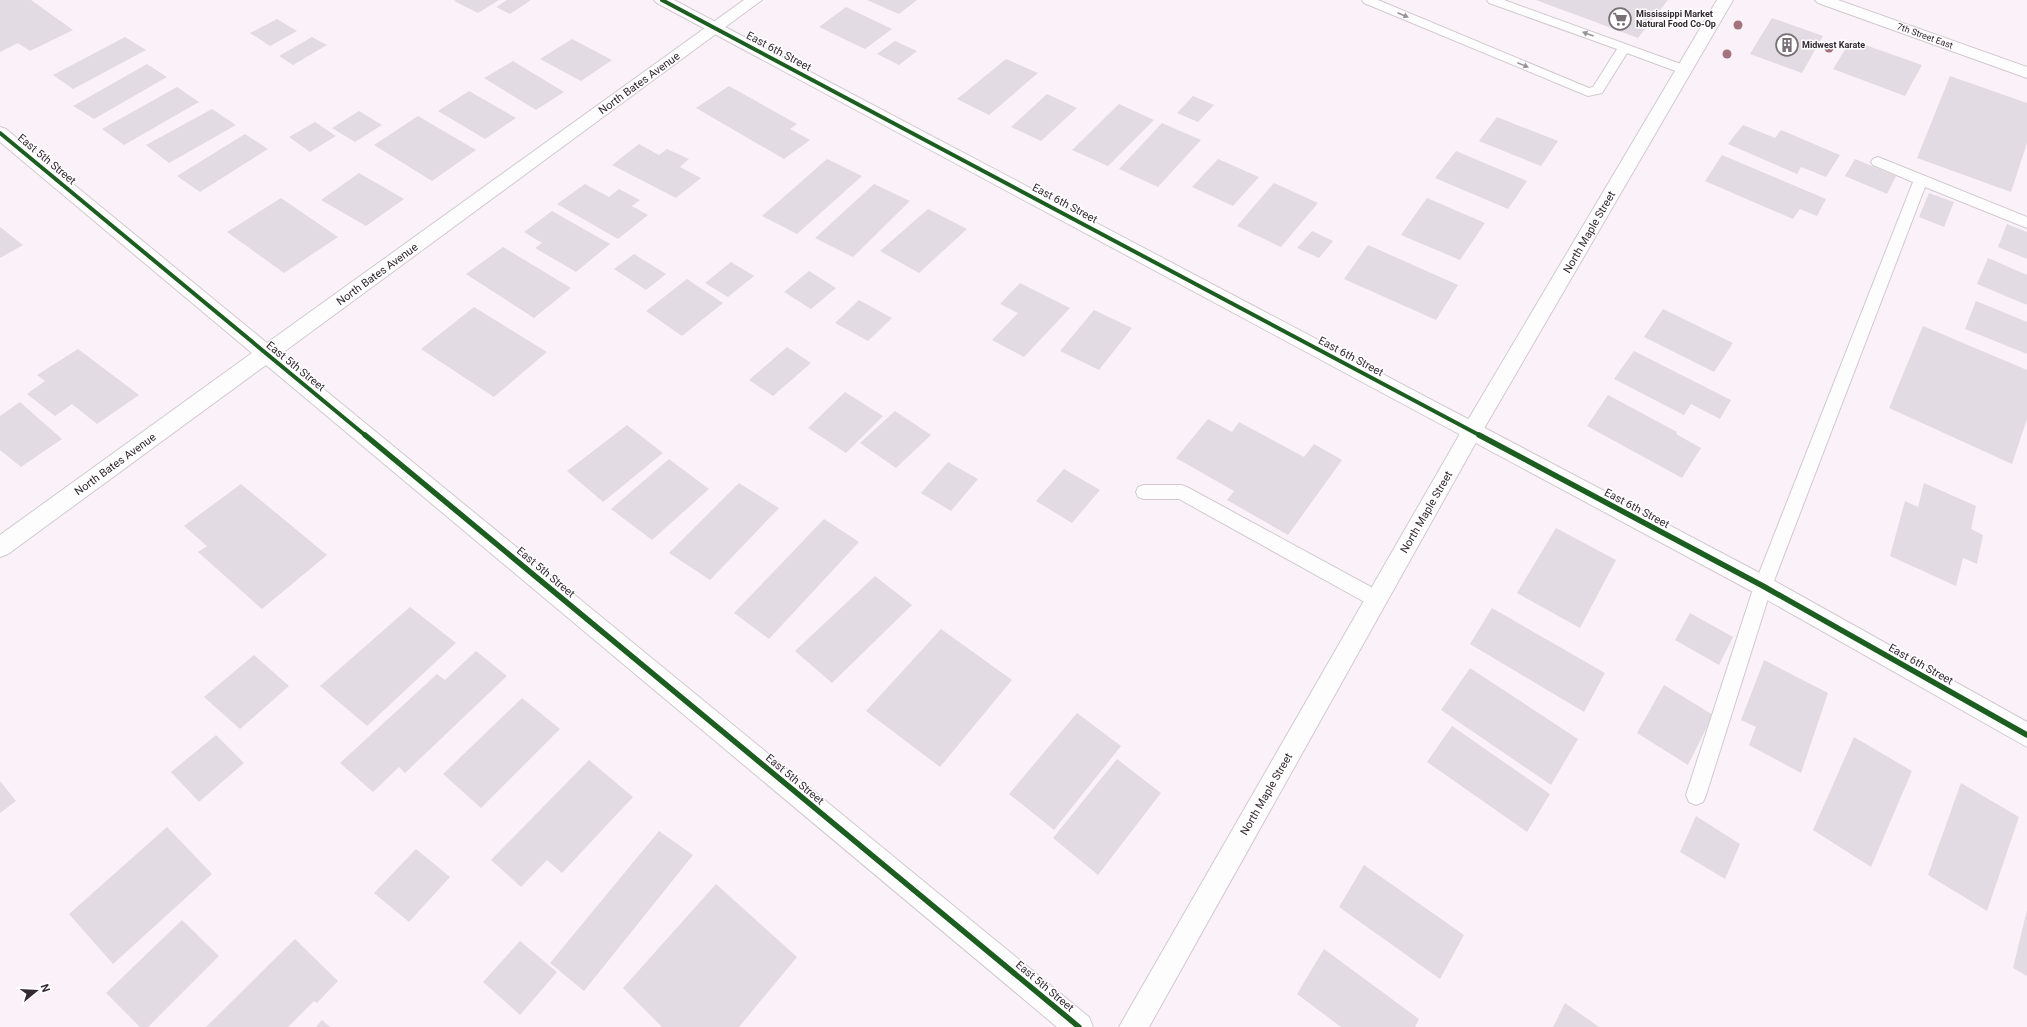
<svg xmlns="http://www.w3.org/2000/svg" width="2027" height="1027" font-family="Roboto,sans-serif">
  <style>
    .building { fill: #e2dbe3 }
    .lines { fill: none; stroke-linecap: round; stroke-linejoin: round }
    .service-casing { stroke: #d2c9cf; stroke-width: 2 }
    .minor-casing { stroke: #d2c9cf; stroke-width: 2 }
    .tertiary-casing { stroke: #d2c9cf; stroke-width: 2 }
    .primary-casing { stroke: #d2c9cf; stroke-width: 2 }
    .service { fill: #fefdfe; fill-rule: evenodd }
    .minor { fill: #fefdfe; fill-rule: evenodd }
    .tertiary { fill: #fefdfe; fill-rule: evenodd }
    .primary { fill: #fefdfe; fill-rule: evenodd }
    .cycleway-far1-casing { stroke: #fff; stroke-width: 6 }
    .cycleway-casing { stroke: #fff; stroke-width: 8 }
    .cycleway-far1 { stroke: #1b5e20; stroke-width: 4 }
    .cycleway { stroke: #1b5e20; stroke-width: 5.5 }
    .tree { fill: #a4727d }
    .oneway { fill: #989398 }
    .labels { text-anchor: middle; stroke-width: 3; stroke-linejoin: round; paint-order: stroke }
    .far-poi-label { font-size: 9px; font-weight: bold; fill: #332931; stroke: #fff; text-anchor: start }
    .far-street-label { font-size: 9px; fill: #332931; stroke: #fff }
    .street-label { font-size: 11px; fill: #332931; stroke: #fff }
  </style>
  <rect width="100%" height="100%" fill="#faf2f8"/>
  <path class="building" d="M0 0H31L73 30 30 51 18 43 0 52Z
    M456 0H499L478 13 454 1Z
    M507 0H531L510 14 496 7Z
    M867 0H917L899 14Z
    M1536 0H1668L1638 38Z
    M846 7 892 29 865 49 819 27Z
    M1772 18 1823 36 1802 73 1750 54Z
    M277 19 297 31 270 46 250 33Z
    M125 37 146 50 73 89 53 75Z
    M312 37 327 45 293 65 279 56Z
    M572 39 612 60 581 81 540 59Z
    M1851 40 1922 65 1905 96 1833 69Z
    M895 41 917 51 899 65 877 54Z
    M1006 59 1038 73 989 115 957 99Z
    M513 61 564 92 536 110 484 78Z
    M147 64 167 77 94 119 73 106Z
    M1950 76 2027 103V143L2011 192 1917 158Z
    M729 86 797 124 790 129 810 140 784 159 696 108Z
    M177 87 199 102 124 145 102 129Z
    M469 91 516 118 485 139 438 111Z
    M1047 94 1077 108 1041 141 1011 127Z
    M1193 96 1214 105 1198 122 1177 113Z
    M1119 104 1154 120 1108 166 1072 150Z
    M212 109 236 125 169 163 146 145Z
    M359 111 382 125 355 142 332 128Z
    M418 116 476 150 432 181 374 145Z
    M1497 117 1558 141 1541 166 1479 141Z
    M315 122 336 136 310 152 289 137Z
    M1162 123 1201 140 1158 187 1119 169Z
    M1743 125 1775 138 1781 130 1840 155 1826 177 1801 167 1797 174 1728 144Z
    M245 134 268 149 200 192 177 176Z
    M639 144 659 155 667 149 689 159 680 167 701 178 676 198 612 165Z
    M1456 151 1527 181 1508 209 1435 178Z
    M1722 155 1826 199 1817 216 1800 209 1793 219 1705 181Z
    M827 159 862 176 797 234 762 216Z
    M1218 159 1259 177 1233 206 1192 187Z
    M1855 159 1896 176 1887 194 1845 176Z
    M359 173 404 199 366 226 321 200Z
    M1274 183 1318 203 1281 247 1237 226Z
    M585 184 609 197 619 189 640 200 632 206 648 215 618 239 557 204Z
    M874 184 910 201 853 257 815 238Z
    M1929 193 1954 202 1944 227 1919 217Z
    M281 198 338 237 284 273 227 232Z
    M1427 198 1485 223 1460 260 1401 235Z
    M928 209 967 229 919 273 880 251Z
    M552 211 610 244 576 272 535 248 542 243 524 232Z
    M2007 224 2027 232V259L1998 247Z
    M0 227 23 245 0 258Z
    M1312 231 1333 241 1319 258 1297 248Z
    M1368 245 1458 285 1436 320 1344 279Z
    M503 247 571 288 534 318 466 274Z
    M634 254 666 274 646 290 614 269Z
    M1988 258 2027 275V305L1977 284Z
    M731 262 754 276 728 297 705 283Z
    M809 271 836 288 811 309 784 292Z
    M687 279 723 303 682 336 646 311Z
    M1020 283 1070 308 1024 357 992 340 1018 313 1000 304Z
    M859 300 892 318 868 341 835 323Z
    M1976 301 2027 322V354L1965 329Z
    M474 307 547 352 494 397 421 349Z
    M1663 309 1733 343 1714 372 1644 337Z
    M1094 310 1132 328 1099 370 1060 351Z
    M1923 326 2027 370V419L2012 464 1889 408Z
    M787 347 811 363 773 396 749 380Z
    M78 349 139 395 97 424 72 404 55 416 27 394 45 381 37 375Z
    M1634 351 1731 400 1720 419 1691 404 1684 415 1614 379Z
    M845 392 883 416 846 453 808 428Z
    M1608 395 1677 432 1676 434 1701 448 1682 478 1587 426Z
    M20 402 62 439 21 467 0 450V416Z
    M895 411 931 435 896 468 860 443Z
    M1208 419 1232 432 1239 422 1304 457 1314 444 1342 460 1288 535 1227 500 1234 491 1176 458Z
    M627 425 663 453 603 502 567 471Z
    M669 459 709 489 652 540 611 509Z
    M948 462 978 479 951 511 921 493Z
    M1064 469 1100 490 1072 523 1036 501Z
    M739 483 779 508 710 580 669 553Z
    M1924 483 1976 506 1971 529 1983 535 1977 564 1963 558 1956 586 1890 556 1905 501 1918 507Z
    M241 484 327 555 262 609 198 552 207 546 184 526Z
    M824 519 859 542 769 639 734 613Z
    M1556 528 1616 560 1580 628 1517 593Z
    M875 576 912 605 832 683 795 651Z
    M410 607 456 643 367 726 320 686Z
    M1492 608 1605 673 1584 712 1470 644Z
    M1690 613 1733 637 1719 665 1675 640Z
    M941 629 1012 680 940 767 866 711Z
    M476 651 507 676 405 773 399 767 373 792 340 763 437 674 445 680Z
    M254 655 289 686 240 729 204 697Z
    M1764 660 1828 693 1801 773 1749 745 1756 727 1741 720Z
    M1470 668 1578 739 1551 785 1441 710Z
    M1664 685 1713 715 1688 765 1637 733Z
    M522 698 560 729 481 808 443 774Z
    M1077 713 1121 746 1054 830 1009 794Z
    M1452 726 1550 794 1527 832 1427 762Z
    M216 735 244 763 199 802 171 772Z
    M1854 737 1912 771 1871 867 1813 830Z
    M1117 759 1161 793 1098 875 1053 838Z
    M589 760 633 797 562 873 547 860 521 887 491 860Z
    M0 781 16 801 0 813Z
    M1961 783 2019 817 1987 911 1928 875Z
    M1696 816 1740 844 1725 879 1680 852Z
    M167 827 212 874 113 964 69 914Z
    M659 831 693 855 584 991 550 963Z
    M416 849 450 877 409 922 374 893Z
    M1364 865 1464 935 1440 979 1339 907Z
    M716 884 797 957 739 1027H662L623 988Z
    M2027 910V976L2013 968Z
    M182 920 219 956 148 1027H140L106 993Z
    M295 939 338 981 317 1003 314 1001 288 1027H206Z
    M520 941 557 972 520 1015 483 982Z
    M1324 949 1419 1019 1415 1027H1341L1297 994Z
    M1565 1003 1599 1027H1553Z
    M322 1020 330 1027H316Z"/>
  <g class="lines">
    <g class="service-casing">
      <path id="service" d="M1362 0H1378L1589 88 1593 87 1617 49 1489 3 1487 0H1504L1689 67 1691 70 1685 74 1681 73 1627 53 1602 93 1588 96 1364 3Z
        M1878 157 2027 217V228L1925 187 1772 586 1706 795 1703 802 1696 805 1689 802 1686 795 1754 586 1913 182 1873 165 1871 162 1873 159Z
        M1144 485H1181L1187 487 1382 593 1385 599 1382 605 1376 607 1370 605 1179 499H1144L1138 497 1136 492 1138 487Z"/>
    </g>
    <g class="minor-casing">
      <path id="minor" d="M744 0H762L281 354 1089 1017 1093 1027H1057L266 365 8 554 0 557V535L252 353 0 142V127L6 129 267 343Z
        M1717 0H1733L1479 437 1149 1027H1119L1465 425Z"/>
    </g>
    <g class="tertiary-casing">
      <path id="tertiary" d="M654 0H674L1771 579 2027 722V747L1755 593 657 3Z"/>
    </g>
    <g class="primary-casing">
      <path id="primary" d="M1815 0H1838L2027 67V78L1818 3Z"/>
    </g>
    <use href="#service" class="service"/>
    <use href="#minor" class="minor"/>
    <use href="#tertiary" class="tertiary"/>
    <use href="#primary" class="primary"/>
    <g class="cycleway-far1-casing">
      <path id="cycleway-far1" d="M662 0 1481 436
        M0 133 366 436"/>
    </g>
    <g class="cycleway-casing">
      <path id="cycleway" d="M365 435 1079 1027
        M1479 435 1763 586 2027 735"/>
    </g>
    <use href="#cycleway-far1" class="cycleway-far1"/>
    <use href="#cycleway" class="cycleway"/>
  </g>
  <g class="tree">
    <circle cx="1738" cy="25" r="4.5"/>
    <circle cx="1829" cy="48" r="4.5"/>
    <circle cx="1727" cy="54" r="4.5"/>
  </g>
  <defs><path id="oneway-solid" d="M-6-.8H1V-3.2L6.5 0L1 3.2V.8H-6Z"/></defs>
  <g class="oneway">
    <use href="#oneway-solid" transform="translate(1403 15) rotate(23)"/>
    <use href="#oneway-solid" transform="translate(1588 34) rotate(-160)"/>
    <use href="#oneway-solid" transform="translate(1523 65) rotate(22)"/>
  </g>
  <defs>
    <g id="supermarket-ring" transform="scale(1.15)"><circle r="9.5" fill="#fff" stroke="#796f77" stroke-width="1.5"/><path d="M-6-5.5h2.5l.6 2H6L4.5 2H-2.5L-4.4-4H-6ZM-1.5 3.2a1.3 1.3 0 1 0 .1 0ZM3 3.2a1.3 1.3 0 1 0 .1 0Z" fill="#796f77"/></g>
    <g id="building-ring" transform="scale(1.15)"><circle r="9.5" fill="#fff" stroke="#796f77" stroke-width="1.5"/><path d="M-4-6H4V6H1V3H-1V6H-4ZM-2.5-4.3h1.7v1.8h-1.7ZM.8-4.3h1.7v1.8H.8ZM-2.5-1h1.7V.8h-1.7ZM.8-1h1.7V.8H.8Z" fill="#796f77"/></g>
  </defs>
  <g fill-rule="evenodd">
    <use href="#supermarket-ring" x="1620" y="19"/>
    <use href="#building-ring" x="1787" y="45"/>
  </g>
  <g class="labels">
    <g class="far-poi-label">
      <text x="1636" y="17">Mississippi Market<tspan x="1636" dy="10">Natural Food Co-Op</tspan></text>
      <text x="1802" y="48">Midwest Karate</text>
    </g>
    <g class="far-street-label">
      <text transform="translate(1925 36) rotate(20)" y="3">7th Street East</text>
    </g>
    <g class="street-label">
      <text transform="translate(779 51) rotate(28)" y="4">East 6th Street</text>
      <text transform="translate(639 83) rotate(-36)" y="4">North Bates Avenue</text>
      <text transform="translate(47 159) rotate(40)" y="4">East 5th Street</text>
      <text transform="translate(1065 203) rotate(28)" y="4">East 6th Street</text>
      <text transform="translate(1589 232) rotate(-60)" y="4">North Maple Street</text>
      <text transform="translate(377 274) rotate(-36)" y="4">North Bates Avenue</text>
      <text transform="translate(1351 356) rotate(28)" y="4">East 6th Street</text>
      <text transform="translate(296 366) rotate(39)" y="4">East 5th Street</text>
      <text transform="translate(115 464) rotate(-36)" y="4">North Bates Avenue</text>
      <text transform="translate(1637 508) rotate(28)" y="4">East 6th Street</text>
      <text transform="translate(1426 512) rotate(-60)" y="4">North Maple Street</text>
      <text transform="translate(546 572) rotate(40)" y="4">East 5th Street</text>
      <text transform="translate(1921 664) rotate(29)" y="4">East 6th Street</text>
      <text transform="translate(795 779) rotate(40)" y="4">East 5th Street</text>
      <text transform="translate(1266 794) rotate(-60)" y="4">North Maple Street</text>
      <text transform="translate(1045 986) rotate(40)" y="4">East 5th Street</text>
    </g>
  </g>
  <g transform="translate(36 991) rotate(72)" stroke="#ffffff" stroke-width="3" paint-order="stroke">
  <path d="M0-3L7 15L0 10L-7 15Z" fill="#332931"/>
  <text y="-6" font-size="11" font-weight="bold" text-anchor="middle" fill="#332931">N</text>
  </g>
</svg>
